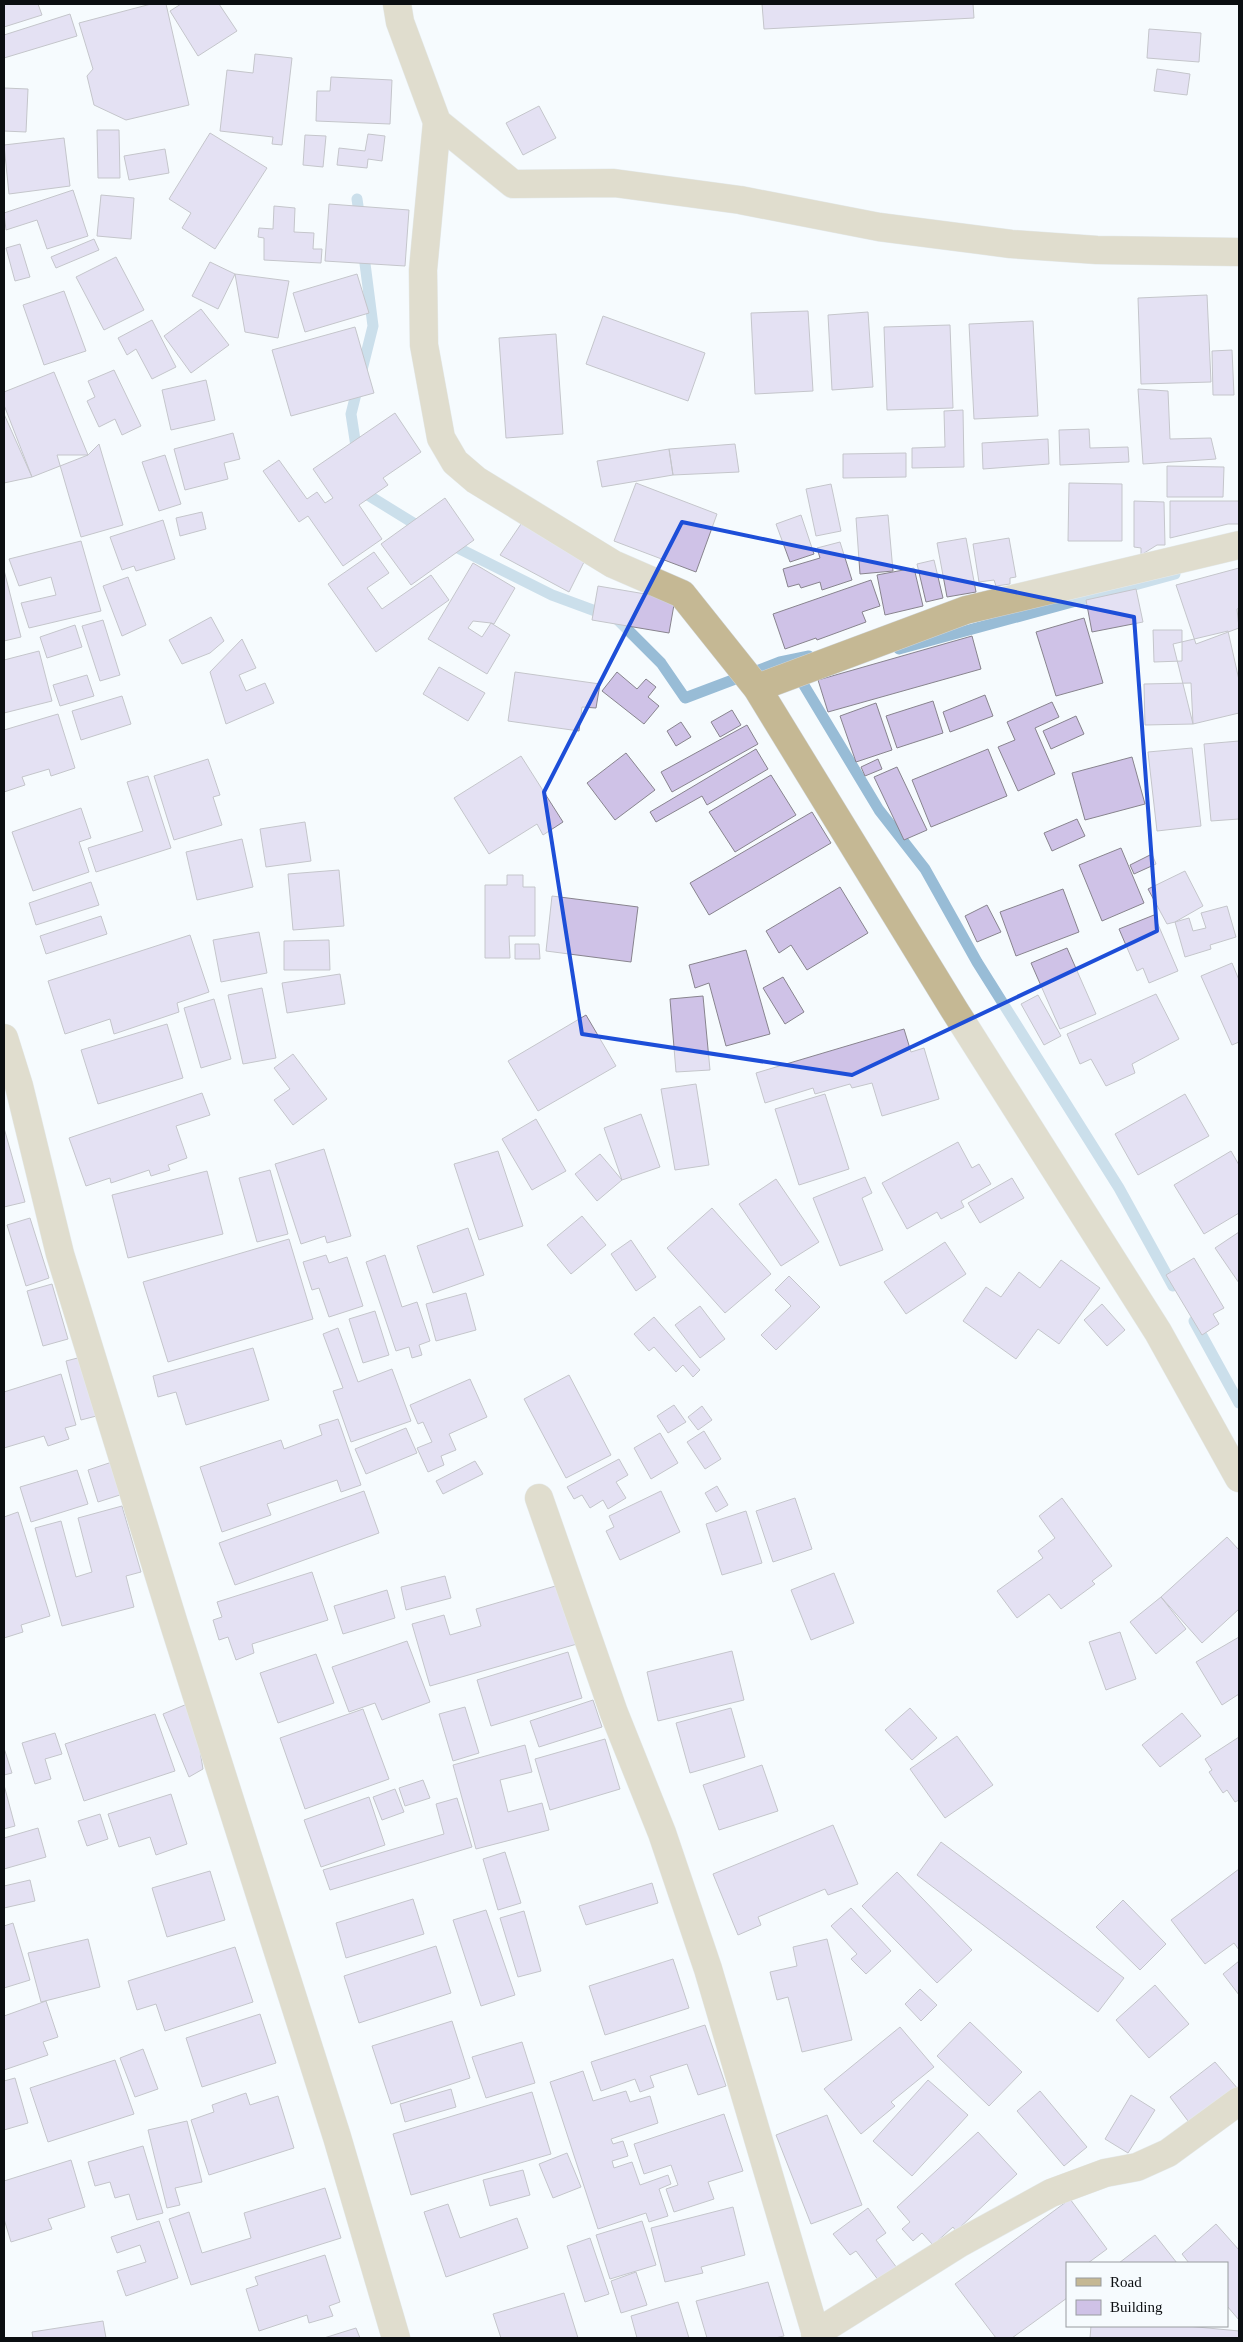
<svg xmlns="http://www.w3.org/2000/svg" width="1243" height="2342" font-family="'Times New Roman',serif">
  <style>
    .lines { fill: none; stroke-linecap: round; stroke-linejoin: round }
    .stream { stroke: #98bcd6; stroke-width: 11 }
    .building { fill: #cfc2e7; stroke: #88848e; fill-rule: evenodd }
    .minor-casing { stroke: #d0d5d8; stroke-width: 29 }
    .minor { stroke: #c5b894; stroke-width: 28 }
    .marked { fill: none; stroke: #1d4ed8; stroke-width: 4; stroke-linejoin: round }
  </style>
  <rect width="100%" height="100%" fill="#f6fbfe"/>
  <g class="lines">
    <path class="stream" d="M357 199 360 220
      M357 453 351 414 373 326 363 248
      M362 487 363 492 423 529
      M448 543 552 595 617 619 661 663 685 698 780 662 809 656
      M899 649 1175 574
      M804 676 799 677 879 810 925 869 977 962 1119 1188 1173 1286
      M1194 1321 1239 1403"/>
  </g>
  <path class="building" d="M4 4H38L42 15 4 27Z
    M151 4H166L189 105 126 120 94 105 87 76 93 69 79 23Z
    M181 4H219L237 31 198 56 170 11Z
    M762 4H973L974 18 764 29Z
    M70 14 77 36 4 58V35Z
    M1149 29 1201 33 1199 62 1147 58Z
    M255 54 292 58 282 145 272 144 273 137 220 131 227 70 253 73Z
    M1157 69 1190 74 1187 95 1154 91Z
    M331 77 392 80 390 124 316 121 317 91H330Z
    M4 88 28 89 26 132 4 131Z
    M539 106 556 138 523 155 506 123Z
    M97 130H119L120 178H98Z
    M210 133 267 168 215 249 182 228 191 213 169 199Z
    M368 134 385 136 382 161 368 159 367 168 337 165 339 148 365 151Z
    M305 135 326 136 323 167 303 165Z
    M64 138 70 186 9 194 4 145Z
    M165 149 169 173 129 180 124 156Z
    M73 190 88 236 47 249 37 220 6 230 4 213Z
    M101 195 134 198 131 239 97 236Z
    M329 204 409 210 405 266 325 261Z
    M274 206 295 208 294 232 314 233 313 249H322L321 263 264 260V238L258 237 259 228 273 229Z
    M94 239 99 250 56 268 51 257Z
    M20 244 30 277 15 281 6 248Z
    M116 257 144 310 104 330 76 277Z
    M210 262 235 274 218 309 192 296Z
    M235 274 289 281 278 338 245 332Z
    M357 274 369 313 305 332 293 293Z
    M64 291 86 351 44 365 23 305Z
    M1207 295 1211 382 1141 384 1138 298Z
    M201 309 229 345 191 373 164 336Z
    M808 311 813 391 755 394 751 313Z
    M868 312 873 387 832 390 828 315Z
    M603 316 705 353 688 401 586 364Z
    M152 320 176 367 152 379 136 349 127 355 118 338Z
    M1033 321 1038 416 974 419 969 324Z
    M950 325 953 408 887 410 884 327Z
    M355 327 374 393 291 416 272 350Z
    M556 334 563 434 506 438 499 338Z
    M1232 350 1234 395H1213L1212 351Z
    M114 370 141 426 122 435 115 419 99 427 87 401 95 397 88 381Z
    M54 372 88 455 32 477 4 405V392Z
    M206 380 215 420 171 430 162 390Z
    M1138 389 1168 391 1170 439 1211 438 1216 459 1143 464Z
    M963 410 964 467 912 468V448L945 447 944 411Z
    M395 413 421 452 383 478 388 485 359 505 382 539 343 566 308 516 299 522 263 471 279 460 307 499 317 492 325 503 333 498 313 469Z
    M4 414 32 477 4 483Z
    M1089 429 1090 448 1128 447 1129 462 1060 465 1059 430Z
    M233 433 240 459 224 463 228 479 185 490 174 449Z
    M1048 439 1049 464 983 469 982 443Z
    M99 444 123 525 81 537 57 455H88Z
    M735 444 739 472 673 475 669 449Z
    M669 449 673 475 602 487 597 461Z
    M906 453V477L843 478V454Z
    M165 455 181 504 159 511 142 462Z
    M1167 466 1224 467 1223 497H1167Z
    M636 483 717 514 696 572 614 541Z
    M1069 483 1122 484V541H1068Z
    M831 484 841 531 816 536 806 489Z
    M445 498 474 540 411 585 381 544Z
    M1134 501 1164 502 1165 545H1157L1141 555V548L1134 547Z
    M1170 501H1239V524H1228L1170 538Z
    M202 512 206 529 180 536 176 518Z
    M801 515 814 554 790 562 776 524Z
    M888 515 893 571 860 574 856 518Z
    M163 520 175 559 136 571 134 566 122 570 110 537Z
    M521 524 586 558 569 592 500 555Z
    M966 538 976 592 947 597 937 543Z
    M1009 538 1016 577 1010 578V584L996 586 994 580 979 582 973 544Z
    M81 541 101 611 29 628 21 603 56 595 51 577 19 586 9 559Z
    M840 542 852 580 822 590 820 582 801 588 799 584 788 587 783 569 820 558 817 548Z
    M374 552 389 573 367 588 382 609 431 575 449 600 376 652 328 584Z
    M934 560 943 598 926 602 917 564Z
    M473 563 515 588 494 624 491 623 510 635 487 674 428 639ZM473 621 491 623 482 637 468 628Z
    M914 568 923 606 885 615 877 575Z
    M1239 568V608L1237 609 1239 628 1196 644 1176 585Z
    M4 570 21 637 4 641Z
    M128 577 146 625 122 636 103 586Z
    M871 580 880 606 862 612 866 622 817 640 816 638 785 649 773 614Z
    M598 586 675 599 669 633 592 620Z
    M1136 589 1143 622 1092 632 1086 600Z
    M211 617 224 641 210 653 182 664 169 640Z
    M1084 618 1103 683 1056 696 1036 632Z
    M103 620 120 675 100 681 82 626Z
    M75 625 82 647 47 658 40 637Z
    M1153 630H1182V661L1154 662Z
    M1228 631 1239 680V713L1193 724 1173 644Z
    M972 636 981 669 828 712 818 680Z
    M242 639 256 668 239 675 246 691 265 683 274 703 226 724 210 672Z
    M39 651 52 701 4 713V660Z
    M439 667 485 693 468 721 423 694Z
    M515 672 600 684 596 708 582 707 579 731 508 721Z
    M617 672 637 689 646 679 656 687 648 697 659 706 644 724 602 691Z
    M87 675 94 696 60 706 53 685Z
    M1191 683 1193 724 1145 725 1144 684Z
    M985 695 993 716 950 732 943 712Z
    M122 696 131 724 81 740 72 711Z
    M933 701 943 733 897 748 886 716Z
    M1052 702 1059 717 1035 728 1055 774 1018 791 998 747 1015 740 1007 722Z
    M876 703 892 750 856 762 840 716Z
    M732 710 741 725 720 737 711 722Z
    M58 714 75 768 51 776 49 769 22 777 25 785 4 792V730Z
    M1076 716 1084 734 1051 749 1043 731Z
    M681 722 691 737 676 746 667 731Z
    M747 725 758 744 672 792 661 772Z
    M1239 741V819L1211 821 1204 744Z
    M1192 748 1201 826 1157 831 1148 752Z
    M756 749 768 769 707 805 702 796 656 822 650 812Z
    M988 749 1007 796 931 827 912 780Z
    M626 753 655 790 615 820 587 783Z
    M521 756 563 822 543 835 537 824 489 854 454 798Z
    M1132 757 1145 804 1085 820 1072 773Z
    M208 759 220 795 213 797 222 825 174 840 154 776Z
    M878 759 882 769 865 776 861 767Z
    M897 767 927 830 904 840 874 777Z
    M771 775 796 815 735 852 709 812Z
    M148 776 171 848 96 872 88 848 143 831 127 782Z
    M81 808 91 838 79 842 89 872 33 891 12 832Z
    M812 812 831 843 709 915 690 883Z
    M1077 819 1085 836 1052 851 1044 833Z
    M305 822 311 861 266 867 260 829Z
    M242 839 253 887 197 900 186 852Z
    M1121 848 1144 903 1102 921 1079 865Z
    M1152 854 1156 864 1134 874 1130 865Z
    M339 870 344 926 293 930 288 874Z
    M1185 871 1203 906 1175 922 1167 924 1148 889Z
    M507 875H523V887H535V936H509L510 958H485V885H507Z
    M91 882 99 905 36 925 29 903Z
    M840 887 868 933 807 970 791 945 779 953 766 931Z
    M1063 889 1079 932 1016 956 1000 912Z
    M552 896 638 907 631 962 546 951Z
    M987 905 1001 932 977 942 965 916Z
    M1227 906 1236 937 1210 945 1211 949 1185 957 1175 922 1189 918 1193 931 1206 928 1201 913Z
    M1154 915 1178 971 1149 983 1143 968 1137 971 1119 929Z
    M101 916 107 934 46 954 40 936Z
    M259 932 267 973 221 982 213 940Z
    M190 935 209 992 177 1003 179 1012 114 1034 110 1019 65 1034 48 981Z
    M329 940 330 970H284V941Z
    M515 944H539L540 959H515Z
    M1067 948 1096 1014 1060 1029 1031 963Z
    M746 950 770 1034 726 1046 709 983 695 988 689 965Z
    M1232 963 1239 980V1042L1232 1045 1201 976Z
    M340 974 345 1004 287 1013 282 983Z
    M783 977 804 1012 785 1024 763 988Z
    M262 988 276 1058 243 1064 228 995Z
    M1156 994 1179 1039 1132 1064 1135 1073 1106 1086 1091 1059 1080 1064 1067 1034Z
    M1038 995 1061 1036 1044 1045 1021 1004Z
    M703 996 710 1070 676 1072 670 999Z
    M214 999 231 1059 201 1068 184 1008Z
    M586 1015 616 1066 538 1111 508 1061Z
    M167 1024 183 1078 98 1104 81 1050Z
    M904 1029 911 1052 924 1048 939 1099 882 1116 872 1083 852 1088 850 1084 815 1094 813 1088 765 1103 756 1073Z
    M293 1054 327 1099 293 1125 274 1100 290 1089 274 1068Z
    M696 1084 709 1165 675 1170 661 1089Z
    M202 1093 210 1115 176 1126 187 1158 168 1165 170 1170 151 1176 149 1170 111 1183 110 1178 86 1186 69 1138Z
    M825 1094 849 1169 799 1185 775 1109Z
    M1185 1094 1209 1136 1138 1175 1115 1134Z
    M641 1114 660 1167 622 1180 604 1128Z
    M536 1119 566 1171 532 1190 502 1139Z
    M4 1128 25 1202 4 1207Z
    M958 1142 972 1168 979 1164 991 1184 961 1201 964 1207 941 1219 937 1212 907 1229 882 1183Z
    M324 1149 351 1236 327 1243 325 1236 301 1244 275 1164Z
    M498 1151 523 1226 479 1240 454 1164Z
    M1231 1151 1239 1165V1213L1204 1234 1174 1185Z
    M600 1154 622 1180 597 1201 575 1174Z
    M270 1170 288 1234 257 1242 239 1178Z
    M207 1171 223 1234 128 1258 112 1195Z
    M865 1177 872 1193 862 1198 883 1250 840 1266 813 1198Z
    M1012 1178 1024 1198 980 1223 968 1203Z
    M776 1179 819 1242 781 1266 739 1204Z
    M712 1208 771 1274 725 1313 667 1248Z
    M582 1216 606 1245 571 1274 547 1245Z
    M30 1218 49 1278 26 1286 7 1225Z
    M468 1228 484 1275 433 1293 417 1246Z
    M1239 1232V1283L1215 1248Z
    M289 1239 313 1319 168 1362 143 1282Z
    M631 1240 656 1277 636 1291 611 1254Z
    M945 1242 966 1274 906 1314 884 1282Z
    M326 1255 329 1263 347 1257 363 1306 329 1317 319 1288 312 1290 303 1262Z
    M385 1255 402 1307 417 1302 430 1341 419 1345 422 1355 412 1358 409 1347 396 1351 366 1262Z
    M1194 1258 1224 1308 1213 1314 1219 1324 1202 1335 1166 1275Z
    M1061 1260 1100 1288 1059 1344 1038 1329 1016 1359 963 1321 986 1287 1001 1297 1019 1272 1040 1288Z
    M789 1276 820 1307 776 1350 761 1335 791 1306 775 1290Z
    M52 1284 68 1339 43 1346 27 1291Z
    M466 1293 476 1330 436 1341 426 1304Z
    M1102 1304 1125 1330 1107 1346 1084 1320Z
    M700 1306 725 1339 700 1358 675 1325Z
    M375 1311 389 1355 363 1363 349 1319Z
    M654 1317 700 1370 693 1377 683 1365 676 1372 654 1347 649 1351 634 1334Z
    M338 1328 358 1382 392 1369 411 1421 351 1442 333 1391 343 1388 323 1334Z
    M253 1348 269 1400 186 1425 176 1392 158 1397 153 1376Z
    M89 1355 104 1414 81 1420 66 1361Z
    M61 1374 76 1425 65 1428 69 1439 48 1446 44 1436 4 1448V1392Z
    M569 1375 611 1455 566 1478 524 1399Z
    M470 1379 487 1417 449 1434 456 1450 441 1456 444 1465 428 1472 417 1448 432 1442 423 1422 418 1424 410 1405Z
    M674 1405 686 1422 668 1433 657 1416Z
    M702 1406 712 1420 698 1430 688 1417Z
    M338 1419 361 1485 341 1492 337 1480 267 1504 271 1515 222 1532 200 1467 281 1440 284 1449 322 1435 319 1425Z
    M406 1428 417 1453 366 1474 355 1449Z
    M704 1431 721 1459 705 1469 687 1442Z
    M660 1433 678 1463 651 1479 634 1448Z
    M619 1459 628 1475 616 1482 626 1498 608 1509 603 1500 590 1508 582 1495 574 1499 567 1487Z
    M475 1461 483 1474 443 1494 436 1481Z
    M112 1462 123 1494 98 1502 88 1470Z
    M77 1470 88 1504 31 1522 20 1487Z
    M717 1486 728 1505 716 1512 705 1493Z
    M364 1491 379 1533 235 1585 219 1543Z
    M661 1491 680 1532 620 1560 606 1531 614 1527 609 1516Z
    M795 1498 812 1549 773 1562 756 1511Z
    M1062 1498 1112 1566 1092 1581 1095 1584 1061 1609 1049 1594 1017 1618 997 1591 1043 1558 1038 1551 1055 1538 1039 1516Z
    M122 1506 141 1572 126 1576 134 1607 62 1626 35 1528 61 1521 76 1577 92 1572 78 1518Z
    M746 1511 762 1563 722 1575 706 1524Z
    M18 1512 50 1616 21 1625 23 1632 4 1638V1517Z
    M1227 1537 1239 1550V1609L1202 1643 1161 1597Z
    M312 1572 328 1620 252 1644 254 1653 236 1660 228 1637 219 1640 213 1620 222 1617 217 1602Z
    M834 1573 854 1623 811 1640 791 1590Z
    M445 1576 451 1598 406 1610 401 1587Z
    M559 1585 577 1644 430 1686 412 1624 444 1615 450 1635 481 1626 476 1609Z
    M387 1590 395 1618 343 1634 334 1606Z
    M1161 1597 1186 1629 1156 1654 1130 1622Z
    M1120 1632 1136 1679 1106 1690 1089 1642Z
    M1239 1637V1694L1222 1705 1196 1662Z
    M407 1641 430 1702 382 1720 375 1703 349 1712 332 1667Z
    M732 1651 744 1700 658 1721 647 1672Z
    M568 1652 582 1698 491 1726 477 1680Z
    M316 1654 334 1703 278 1723 260 1673Z
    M593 1700 602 1727 539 1747 530 1721Z
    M192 1702 203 1769 189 1777 163 1714Z
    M465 1707 479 1753 453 1761 439 1714Z
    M731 1708 745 1757 690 1773 676 1723Z
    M910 1708 937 1738 912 1760 885 1730Z
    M363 1709 389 1779 305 1809 280 1738Z
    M1182 1713 1201 1736 1160 1767 1142 1745Z
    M155 1714 175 1771 84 1801 65 1744Z
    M55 1733 62 1754 45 1759 51 1779 35 1784 22 1743Z
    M957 1736 993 1785 945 1818 910 1769Z
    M1239 1737V1800L1235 1802 1227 1790 1223 1793 1209 1772 1212 1770 1205 1759Z
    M605 1739 620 1789 550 1810 535 1759Z
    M525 1745 532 1772 500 1780 508 1812 542 1803 549 1830 476 1849 453 1765Z
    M4 1748 12 1773 4 1775Z
    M762 1765 778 1811 719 1830 703 1785Z
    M423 1780 430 1798 405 1806 399 1788Z
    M4 1785 15 1826 4 1829Z
    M395 1789 404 1812 382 1820 373 1797Z
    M171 1794 187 1844 156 1855 150 1837 119 1847 108 1814Z
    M369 1797 385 1845 321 1867 304 1820Z
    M457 1798 472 1847 330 1890 323 1870 444 1834 436 1804Z
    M100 1814 108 1839 87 1846 78 1821Z
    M833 1825 858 1884 828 1895 825 1889 758 1917 761 1925 738 1935 713 1874Z
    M38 1828 46 1857 4 1869V1838Z
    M941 1842 1124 1978 1098 2012 917 1875Z
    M505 1852 521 1903 498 1910 483 1859Z
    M1239 1869V1950L1234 1943 1205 1964 1171 1920Z
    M210 1871 225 1920 167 1937 152 1888Z
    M897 1872 972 1950 937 1983 862 1906Z
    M30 1880 35 1901 4 1908V1886Z
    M652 1883 658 1903 586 1925 579 1906Z
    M413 1899 424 1934 346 1958 336 1923Z
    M1123 1900 1166 1944 1140 1970 1096 1927Z
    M851 1908 891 1951 866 1974 851 1959 857 1954 831 1926Z
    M486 1910 515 1995 481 2006 453 1920Z
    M524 1911 541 1971 518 1977 500 1918Z
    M13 1923 30 1980 4 1988V1926Z
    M88 1939 100 1987 41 2002 28 1953Z
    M827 1939 852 2040 802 2052 788 1997 777 2000 770 1972 797 1966 793 1947Z
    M436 1946 451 1993 359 2023 344 1976Z
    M235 1947 253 2002 165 2031 156 2004 137 2010 128 1981Z
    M673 1959 689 2008 605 2035 589 1986Z
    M1239 1961V1995L1223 1974Z
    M1155 1985 1189 2024 1149 2058 1116 2020Z
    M920 1989 937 2005 921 2021 905 2004Z
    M46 2001 58 2037 43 2042 48 2055 4 2070V2016Z
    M260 2014 276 2063 202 2087 186 2038Z
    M452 2021 470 2078 391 2104 372 2046Z
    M970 2022 1022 2072 989 2106 937 2056Z
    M705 2025 726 2086 698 2095 687 2064 650 2076 654 2087 640 2092 635 2079 601 2091 591 2062Z
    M900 2027 934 2067 891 2102 895 2106 861 2134 824 2089Z
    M522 2042 535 2083 486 2098 472 2057Z
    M143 2049 158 2089 135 2097 120 2058Z
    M115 2060 134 2114 48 2142 30 2088Z
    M1215 2062 1238 2089 1191 2125 1170 2097Z
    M583 2071 593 2101 626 2091 630 2102 650 2096 658 2123 611 2139 613 2144 623 2141 628 2156 612 2161 614 2168 632 2162 640 2185 668 2175 671 2184 659 2189 668 2216 649 2222 646 2213 598 2229 550 2082Z
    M15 2078 28 2123 4 2130V2081Z
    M928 2080 968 2115 912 2176 873 2141Z
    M451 2089 456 2107 405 2122 400 2104Z
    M1040 2091 1087 2147 1064 2166 1017 2111Z
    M532 2092 551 2154 411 2195 393 2134Z
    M246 2093 250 2105 278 2096 294 2148 209 2175 191 2120 214 2112 212 2105Z
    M1131 2095 1155 2110 1128 2153 1105 2139Z
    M724 2114 743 2171 708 2182 714 2199 674 2212 666 2189 678 2185 671 2165 644 2174 634 2144Z
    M827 2115 862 2205 811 2224 776 2135Z
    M187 2121 202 2182 175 2188 180 2205 167 2208 148 2130Z
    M978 2132 1017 2174 956 2231 953 2227 933 2245 922 2233 913 2241 902 2229 910 2222 897 2207Z
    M143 2146 163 2213 137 2220 129 2194 115 2198 110 2182 95 2186 88 2162Z
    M567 2153 581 2187 553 2198 539 2164Z
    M71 2160 85 2207 48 2219 52 2229 11 2242 4 2219V2181Z
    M523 2170 530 2195 490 2206 483 2180Z
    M325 2188 341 2238 191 2285 169 2219 189 2212 202 2253 251 2238 244 2213Z
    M1070 2199 1107 2249 1088 2263H1067V2298L1012 2338H996L955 2284Z
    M448 2204 460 2238 517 2218 528 2248 446 2277 424 2212Z
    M733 2207 745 2255 701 2267 703 2273 665 2282 651 2228Z
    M868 2208 886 2233 876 2240 897 2268 879 2281 856 2251 850 2255 833 2234Z
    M159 2221 178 2278 126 2296 117 2271 146 2262 140 2245 117 2253 111 2237Z
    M642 2221 656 2265 610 2279 596 2235Z
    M1216 2224 1239 2250V2320L1227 2306V2263H1189L1182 2254Z
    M1155 2235 1177 2263H1119Z
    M590 2238 609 2294 585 2302 567 2246Z
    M325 2255 340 2302 329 2306 333 2316 309 2323 307 2315 259 2331 246 2289 258 2285 255 2277Z
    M636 2272 647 2305 621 2313 611 2281Z
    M768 2282 784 2336 775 2338H707L696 2301Z
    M564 2293 578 2338H501L493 2314Z
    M678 2302 689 2338H637L631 2316Z
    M103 2321 106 2338H33L32 2332Z
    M1091 2326H1187L1239 2331V2338H1090Z
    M356 2328 360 2338H324Z"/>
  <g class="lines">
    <g class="minor-casing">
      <path id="minor" d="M397 4 400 22 437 122 423 270 424 345 441 438 455 462 476 480 613 564 682 594 757 688 955 1011 1158 1332 1239 1478
        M437 122 513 184 614 183 740 200 879 227 1011 244 1097 250 1239 252
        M757 688 966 610 1239 545
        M4 1038 19 1086 60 1254 174 1624 337 2137 396 2338
        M539 1498 614 1713 662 1833 708 1969 817 2338
        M815 2334 960 2243 1051 2193 1105 2173 1137 2167 1168 2153 1239 2101"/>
    </g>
    <use href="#minor" class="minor"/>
  </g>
  <path d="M0 0H1243V2342H0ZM682 522 1134 617 1157 931 852 1075 582 1034 544 792Z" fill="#f6fbfe" fill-opacity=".55" fill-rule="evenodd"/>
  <path class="marked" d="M682 522 1134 617 1157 931 852 1075 582 1034 544 792Z"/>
  <rect width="1243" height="2342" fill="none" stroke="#0b0e11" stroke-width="10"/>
  <rect x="1066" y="2262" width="162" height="65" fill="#f6fbfe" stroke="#989c9f"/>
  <rect x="1076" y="2278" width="25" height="8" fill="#c5b894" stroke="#989c9f"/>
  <text x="1110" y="2287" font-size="15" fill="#0b0e11">Road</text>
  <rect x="1076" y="2300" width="25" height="15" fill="#cfc2e7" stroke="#989c9f"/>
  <text x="1110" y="2312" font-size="15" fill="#0b0e11">Building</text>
</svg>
